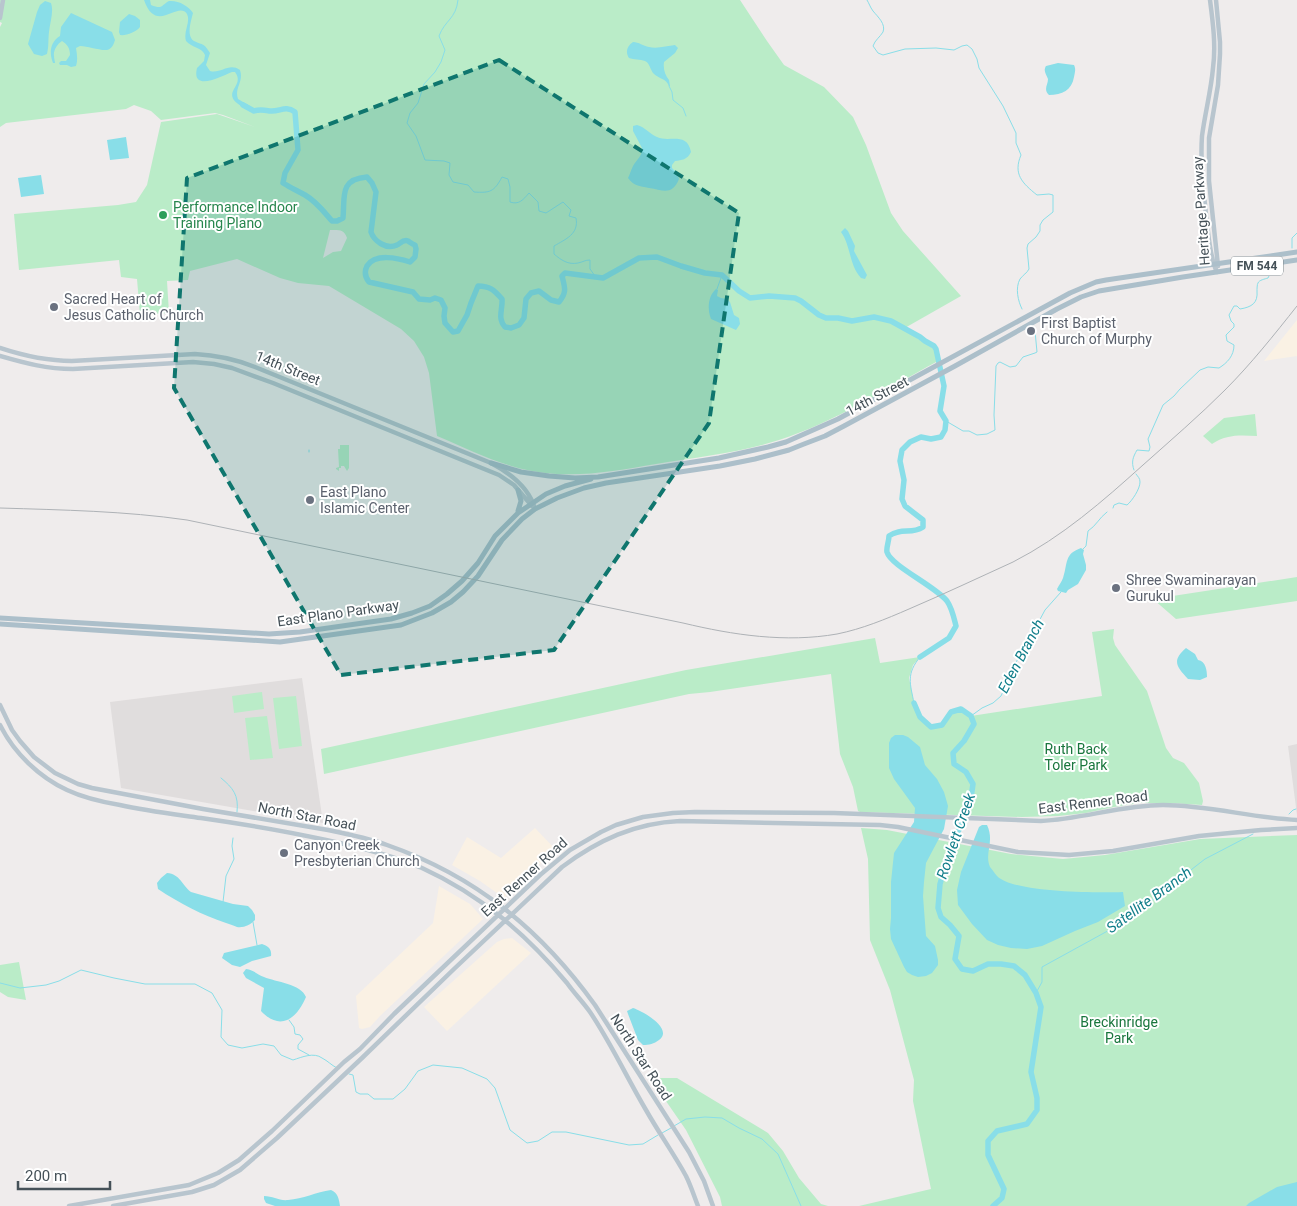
<svg xmlns="http://www.w3.org/2000/svg" width="1297" height="1206" font-family="Roboto,sans-serif">
  <style>
    .commercial { fill: #faf1e4 }
    .education { fill: #e0dddd }
    .green { fill: #baecc8; fill-rule: evenodd }
    .water { fill: #89dee8 }
    .lines { fill: none; stroke-linecap: round; stroke-linejoin: round }
    .stream { stroke: #89dee8; stroke-width: 1 }
    .river { stroke: #89dee8; stroke-width: 5.5 }
    .secondary { stroke: #b8c5ce; stroke-width: 4.5 }
    .primary { stroke: #acbfca; stroke-width: 5 }
    .rail { stroke: #aeb2b6; stroke-width: 1 }
    .marked { fill: #0f766e; fill-opacity: 0.2; stroke: #0f766e; stroke-width: 4; stroke-dasharray: 10 6; stroke-linejoin: round }
    .leisure-dot { fill: #2e9e5b; stroke: #fff; stroke-width: 2 }
    .worship-dot { fill: #6b7280; stroke: #fff; stroke-width: 2 }
    .labels { text-anchor: middle; stroke-width: 4; stroke-linejoin: round; paint-order: stroke }
    .shield { fill: #fff; stroke: #7d858a; stroke-width: 1 }
    .shield-label { font-size: 12px; font-weight: bold; fill: #455158 }
    .leisure-label { font-size: 14px; fill: #27864d; stroke: #fff; text-anchor: start }
    .street-label { font-size: 14px; fill: #455158; stroke: #fff }
    .worship-label { font-size: 14px; fill: #5b616d; stroke: #fff; text-anchor: start }
    .park-label { font-size: 14px; fill: #19763d; stroke: #fff }
    .water-label { font-size: 15px; font-style: italic; fill: #117e8a; stroke: #fff }
  </style>
  <rect width="100%" height="100%" fill="#efecec"/>
  <path class="commercial" d="M1297 320V356L1264 361Z
    M535 828 556 850 526 876 504 898 480 881 452 865 467 837 501 858Z
    M439 886 470 904 478 913 483 919 380 1016 370 1027 362 1029 359 1028 356 996 433 923Z
    M512 938 531 953 447 1031 424 1007 497 942 504 939Z"/>
  <path class="education" d="M302 678 323 823 121 788 110 702Z
    M1297 744V815L1288 746Z"/>
  <path class="green" d="M0 0H740L767 41 784 65 824 87 853 117 866 145 891 213 903 231 961 296 903 329 934 349 938 361C886 389 835 422 779 440 739 453 697 457 656 464 615 471 574 479 532 471 499 465 468 449 437 436L429 373 424 357 414 341 401 329 329 286 298 283 280 278 237 259 190 271 188 280 167 281 169 313 140 315 137 279 121 277 119 260 19 270 14 214 118 205 136 202 147 185 161 122 217 114 255 127 223 115 215 113 161 120 151 111 134 105 126 109 6 123 0 127V27L2 23 0 22ZM330 230C339 230 344 229 347 238L341 251 333 252 323 258Z
    M1255 414 1257 436C1241 435 1226 434 1212 444L1203 436 1224 418Z
    M340 445H349V468L347 471 344 466H341V468H339V471L336 469V468L339 467 338 449H340Z
    M1297 577V601L1176 619 1153 599Z
    M1114 629 1113 638 1115 645 1147 691 1166 748 1173 758 1184 763 1199 783 1203 801 1202 805 1170 803H1140L1114 807 1086 813 1058 816 1022 817 860 812 858 811 853 787 840 754 831 674 710 692 689 694 324 774 321 749 686 670 875 638 880 663 920 657 913 665 909 678 914 703 920 717 931 727 942 725 951 712 961 709 971 716 1102 696 1092 632Z
    M262 692 264 709 234 713 232 696Z
    M296 696 302 746 279 749 273 698Z
    M267 716 273 758 250 760 245 718Z
    M861 828 887 830 1011 854 1063 859 1105 855 1200 839 1297 835V1206H859L931 1189 913 1101 914 1080 890 990 870 940 868 859Z
    M19 962 26 1000 8 997 0 992V965Z
    M650 1078H677L768 1133 783 1151 799 1178 821 1204 828 1206H722L720 1197 686 1130Z"/>
  <path class="water" d="M144 0H150L151 5C163 10 161 5 169 1 178 0 189 6 193 13 191 21 186 36 194 41 204 46 203 42 210 53L206 65 210 71C221 74 229 62 240 70 244 82 234 88 238 99L250 106 248 110C214 93 247 88 235 72H232C222 76 191 93 197 68L204 61 205 55C202 47 192 48 186 41 183 31 191 22 187 14 178 0 156 35 144 0Z
    M45 1 51 3C54 12 50 22 49 32 48 40 49 46 47 54L42 56 34 54 28 44 37 12 40 5Z
    M71 13 112 32 115 40C111 54 104 50 92 48 88 47 84 46 80 46L76 48C77 54 78 60 76 66L71 67 67 65H60L59 63 61 61H66L70 55C70 48 67 44 62 41 57 44 53 51 54 56 54 59 55 61 55 63H53C49 53 50 42 60 36L61 27Z
    M129 14 135 16 140 20V27C136 32 126 36 120 35L119 32 120 22Z
    M633 42C639 42 643 46 649 47 657 49 667 46 675 45L678 48 675 53 664 62C663 69 665 75 669 80L670 86H669C666 78 659 79 654 74 650 70 650 63 645 61 640 59 634 60 629 58 625 52 627 46 633 42Z
    M1058 63 1074 65C1076 69 1075 72 1074 77 1072 90 1062 95 1049 95 1043 89 1048 85 1048 79 1046 74 1043 71 1046 66Z
    M637 125C645 127 650 134 657 137 669 143 687 131 691 152 687 160 682 160 675 161L672 165V168L677 173 679 179C672 196 663 190 649 188 639 186 634 186 628 178 630 174 631 170 633 166 637 159 642 157 642 148L633 131V126Z
    M126 137 129 158 110 160 107 140Z
    M41 175 44 194 21 197 18 178Z
    M845 228 848 231 855 246 854 251 867 275 865 279 861 278C849 265 851 246 841 232Z
    M716 289 718 290 717 296 721 298 727 299 730 302 734 315 739 318 740 324 736 330 711 319C707 309 708 296 716 289Z
    M1081 548 1084 550 1083 554 1086 565V570L1078 584 1068 590 1066 593 1058 591 1057 589C1059 585 1062 581 1063 578 1068 563 1064 554 1081 548Z
    M1186 648 1195 654 1198 660C1206 661 1207 671 1207 677L1200 680 1188 679C1177 667 1171 661 1186 648Z
    M895 735H903L908 737 920 747 925 765 937 779 944 792 948 806 944 829 926 863 924 882 923 896 926 936 935 946 938 960V965L932 973 926 976 918 977 912 975 907 972 904 967 891 939 890 929 891 918V882L894 853 914 822 915 808 894 779 889 768V743L891 738Z
    M982 825H987C995 842 984 853 990 867 992 869 995 874 997 876 1013 893 1098 893 1123 892L1125 906 1098 922 1075 931 1042 946 1027 949 1011 948 998 945 987 940 972 924 958 905 957 890 961 872 979 827Z
    M167 873C180 874 182 885 191 892L233 904 248 906 252 910 255 915V920C250 925 244 928 237 927 234 926 230 924 226 923 202 915 179 903 158 889L157 883 161 878Z
    M262 944C268 946 272 949 271 956L252 961 240 967 232 965 222 958 224 953Z
    M246 969C254 970 258 975 264 977 276 982 301 984 306 997 297 1018 281 1032 261 1011L264 988 246 978 243 973Z
    M633 1008C643 1011 674 1029 659 1040 654 1044 649 1045 643 1045L638 1040 628 1014 627 1011Z
    M1297 1182V1206H1246L1249 1203 1277 1187Z
    M331 1190C338 1193 339 1199 340 1206H275L266 1203 264 1199V1196C273 1196 279 1201 288 1200 303 1199 316 1192 331 1190Z"/>
  <g class="lines">
    <path class="stream" d="M458 0C456 19 445 20 439 36L445 50 441 62 435 72 424 84 418 103 410 113 407 123 416 136 425 160 444 161 450 163 449 175 453 182 468 185 474 192C490 193 494 192 502 177L508 179 510 187V202C519 205 523 200 529 193L538 202 539 211 546 213 563 202 571 210 569 216 576 218C579 234 566 239 554 246V254C561 260 568 265 578 263 583 262 585 260 590 260V269L595 276
      M867 0C869 3 870 7 873 11 878 17 886 24 883 32 880 37 875 40 873 46L878 53 883 55 905 49 936 48 954 50 962 46 967 45 972 49 977 59 979 68 1003 106 1016 133V143L1021 155C1013 174 1022 183 1037 195L1049 194 1053 195V212L1043 220 1040 225V231L1036 237 1028 244 1027 248 1029 269C1027 273 1023 275 1020 279 1015 288 1018 301 1022 309
      M669 86 672 92 673 100 683 108 686 116
      M1292 248V238L1297 233
      M717 289 722 275
      M946 421 963 431H969L977 435 987 434 995 430 994 415 996 366 998 363 1000 362 1010 367 1016 366 1023 357 1035 353 1037 352 1035 331
      M309 452V450
      M1134 470C1131 462 1133 457 1137 450L1149 451 1150 447 1148 439 1163 405 1174 396 1180 389 1200 370 1208 367 1219 368C1227 363 1234 356 1234 345L1227 341 1226 335 1234 327V324L1231 321 1229 315 1234 306H1237L1240 309C1252 307 1258 303 1257 291 1257 290 1257 284 1258 283 1259 280 1265 279 1268 278L1272 270
      M1113 508 1114 505 1119 503 1127 505C1132 501 1140 489 1140 482 1140 478 1138 477 1136 474
      M1083 549 1086 546 1088 531C1096 526 1099 518 1107 512
      M914 703C910 683 906 674 920 657
      M971 716 982 708 993 703 1001 696 1024 645 1030 638 1045 610 1061 592
      M221 778C233 788 239 795 237 812
      M1289 814 1293 810 1296 809
      M223 902 226 876 234 859 232 846 233 838
      M253 922 257 945
      M0 983 20 988 46 985 59 981 81 970 114 978 145 984H195L212 993 222 1010 221 1037 228 1045 242 1048 263 1044 274 1046 281 1055 293 1060C302 1057 314 1052 322 1058 328 1061 331 1065 337 1068
      M1036 993 1042 982V967L1124 922 1205 859 1253 834
      M289 1020 294 1027 295 1034 300 1035 303 1039 298 1045V1049L309 1055
      M349 1074 353 1075 356 1092 360 1094H368L374 1099H393L405 1089 418 1071 433 1065 462 1068 487 1079 495 1088 510 1130 527 1143 538 1141 552 1132H566L629 1145 643 1144 658 1135
      M674 1126 686 1119 705 1117 722 1118 739 1128 762 1139 778 1154 801 1206
      M662 1133 671 1128"/>
    <path class="river" d="M243 105 254 111C260 109 264 110 270 111 280 112 285 105 295 112L298 150 285 173 283 183C291 188 298 191 305 195 317 202 324 212 332 221H337L343 218C345 197 339 179 367 177L372 183 376 192 371 232C374 241 386 250 397 245 400 244 403 239 408 241 410 242 412 244 415 245L416 249 415 257 410 262C398 258 375 253 367 266 364 272 365 277 369 282L413 292 419 299 430 300 435 298 441 300 445 308 444 316 445 323 453 332 458 331 467 315 471 303 478 286C490 286 494 290 502 299 503 309 497 318 505 327L511 328 519 325 524 318 526 299 531 293 539 291 551 300 559 302C567 292 565 288 562 276L565 273 603 278 639 258 657 257 681 266 705 273 722 275 739 291 750 298 769 296 795 298 801 301 819 315 826 318H838L852 321 874 317 891 321 920 337 925 341 934 346 936 349 944 386 940 411 946 421 945 430 941 437 931 439 921 437 910 442 902 450 900 461 904 480 902 499 905 506 923 520V527C911 535 902 527 889 536 889 541 886 548 887 552 891 566 935 586 947 601 952 608 954 618 956 626L949 638 920 657
      M914 703 920 717 931 727 942 725 951 712 961 709 971 716 974 724 964 741 953 753 954 764 966 772 973 784 970 805 950 850 940 884 938 908 941 917 950 925 959 936 955 959 962 969 973 971 988 964H1001L1014 966 1025 975 1036 993 1041 1007 1031 1072 1037 1098V1110L1027 1124 997 1131 988 1141V1155L1004 1189 1002 1198 993 1206"/>
    <path class="secondary" d="M1210 0C1213 23 1216 46 1213 68 1211 91 1205 113 1202 136 1200 165 1204 195 1207 224 1209 239 1210 258 1217 272
      M1216 0 1220 42V54L1218 85 1209 138V181L1218 266
      M0 18 3 0
      M0 348C24 356 47 361 72 361L195 354C215 355 235 359 255 367L491 463C510 473 529 487 535 509
      M0 356C24 363 47 369 73 369L193 362 214 364 232 368 273 383 499 475 514 485 532 506
      M0 705 12 730 20 741 34 757 55 773 78 784 92 788 203 809 328 830C348 834 368 838 387 845 476 876 541 930 595 1005L689 1152 704 1181 713 1206
      M0 725C14 753 39 777 67 790 84 798 102 802 120 805 147 811 173 814 201 818 243 824 285 831 326 840 359 847 391 855 422 868 481 895 526 934 567 983 574 993 583 1002 590 1012 611 1043 627 1078 646 1110 659 1133 674 1154 686 1176 691 1186 694 1196 698 1206
      M69 1206 189 1185 218 1173 239 1160 272 1131 344 1062 360 1049 394 1014 540 875 570 850 601 832 616 825 643 817 673 813 695 812 834 813 1041 821C1082 819 1122 805 1163 805 1208 805 1252 818 1297 820
      M113 1206 192 1192 214 1185 240 1170 277 1138 362 1058 454 969 562 867C598 840 635 823 680 821L880 825 898 827 1018 852 1069 855 1113 851 1199 836 1261 830 1297 828"/>
    <path class="primary" d="M491 463 521 472 549 476 575 478 598 477 719 458 768 447 786 442 838 419 1070 293 1096 282 1106 280 1297 252
      M518 490 521 501 518 511
      M0 618 269 634 300 632 391 619 412 613 430 606 447 594 462 581 478 563 495 536 518 513 546 494 565 486 591 479
      M0 624 280 642 401 625 432 613 451 602 463 592 478 576 502 540 522 519 535 509 557 498 584 488 606 483 720 466 755 459 789 450 804 444 825 436 844 426 955 366 1057 309 1081 297 1099 291 1183 277 1297 260"/>
    <path class="rail" d="M0 508C63 510 125 511 187 520L683 623C733 635 786 643 837 634 862 629 886 619 909 609 944 594 978 578 1013 562 1062 537 1103 501 1143 465 1171 440 1199 416 1225 390 1251 364 1274 335 1297 306"/>
  </g>
  <path class="marked" d="M499 60 739 213 709 423 554 650 341 675 174 388 187 178Z"/>
  <circle class="leisure-dot" cx="163" cy="215" r="5"/>
  <g class="worship-dot">
    <circle cx="54" cy="307" r="5"/>
    <circle cx="1031" cy="331" r="5"/>
    <circle cx="310" cy="500" r="5"/>
    <circle cx="1116" cy="588" r="5"/>
    <circle cx="284" cy="853" r="5"/>
  </g>
  <g class="labels">
    <rect class="shield" x="1231" y="256.5" width="52" height="19" rx="4"/>
    <g class="shield-label">
      <text x="1257" y="270">FM 544</text>
    </g>
    <g class="leisure-label">
      <text x="173" y="212">Performance Indoor<tspan x="173" dy="16">Training Plano</tspan></text>
    </g>
    <g class="street-label">
      <text transform="translate(1201 211) rotate(-94)" y="5">Heritage Parkway</text>
      <text transform="translate(288 368) rotate(22)" y="5">14th Street</text>
      <text transform="translate(877 396) rotate(-28)" y="5">14th Street</text>
      <text transform="translate(338 613) rotate(-8)" y="5">East Plano Parkway</text>
      <text transform="translate(1093 802) rotate(-7)" y="5">East Renner Road</text>
      <text transform="translate(307 816) rotate(11)" y="5">North Star Road</text>
      <text transform="translate(524 877) rotate(-42)" y="5">East Renner Road</text>
      <text transform="translate(641 1057) rotate(57)" y="5">North Star Road</text>
    </g>
    <g class="worship-label">
      <text x="64" y="304">Sacred Heart of<tspan x="64" dy="16">Jesus Catholic Church</tspan></text>
      <text x="1041" y="328">First Baptist<tspan x="1041" dy="16">Church of Murphy</tspan></text>
      <text x="320" y="497">East Plano<tspan x="320" dy="16">Islamic Center</tspan></text>
      <text x="1126" y="585">Shree Swaminarayan<tspan x="1126" dy="16">Gurukul</tspan></text>
      <text x="294" y="850">Canyon Creek<tspan x="294" dy="16">Presbyterian Church</tspan></text>
    </g>
    <g class="park-label">
      <text x="1076" y="754">Ruth Back<tspan x="1076" dy="16">Toler Park</tspan></text>
      <text x="1119" y="1027">Breckinridge<tspan x="1119" dy="16">Park</tspan></text>
    </g>
    <g class="water-label">
      <text transform="translate(1021 656) rotate(-62)" y="5">Eden Branch</text>
      <text transform="translate(956 836) rotate(-71)" y="5">Rowlett Creek</text>
      <text transform="translate(1149 900) rotate(-36)" y="5">Satellite Branch</text>
    </g>
  </g>
  <path d="M18 1181v8h92v-8" fill="none" stroke="#455158" stroke-width="2.5"/>
  <text x="25" y="1181" font-size="15" fill="#455158" stroke="#ffffff" stroke-width="4" paint-order="stroke">200 m</text>
</svg>
